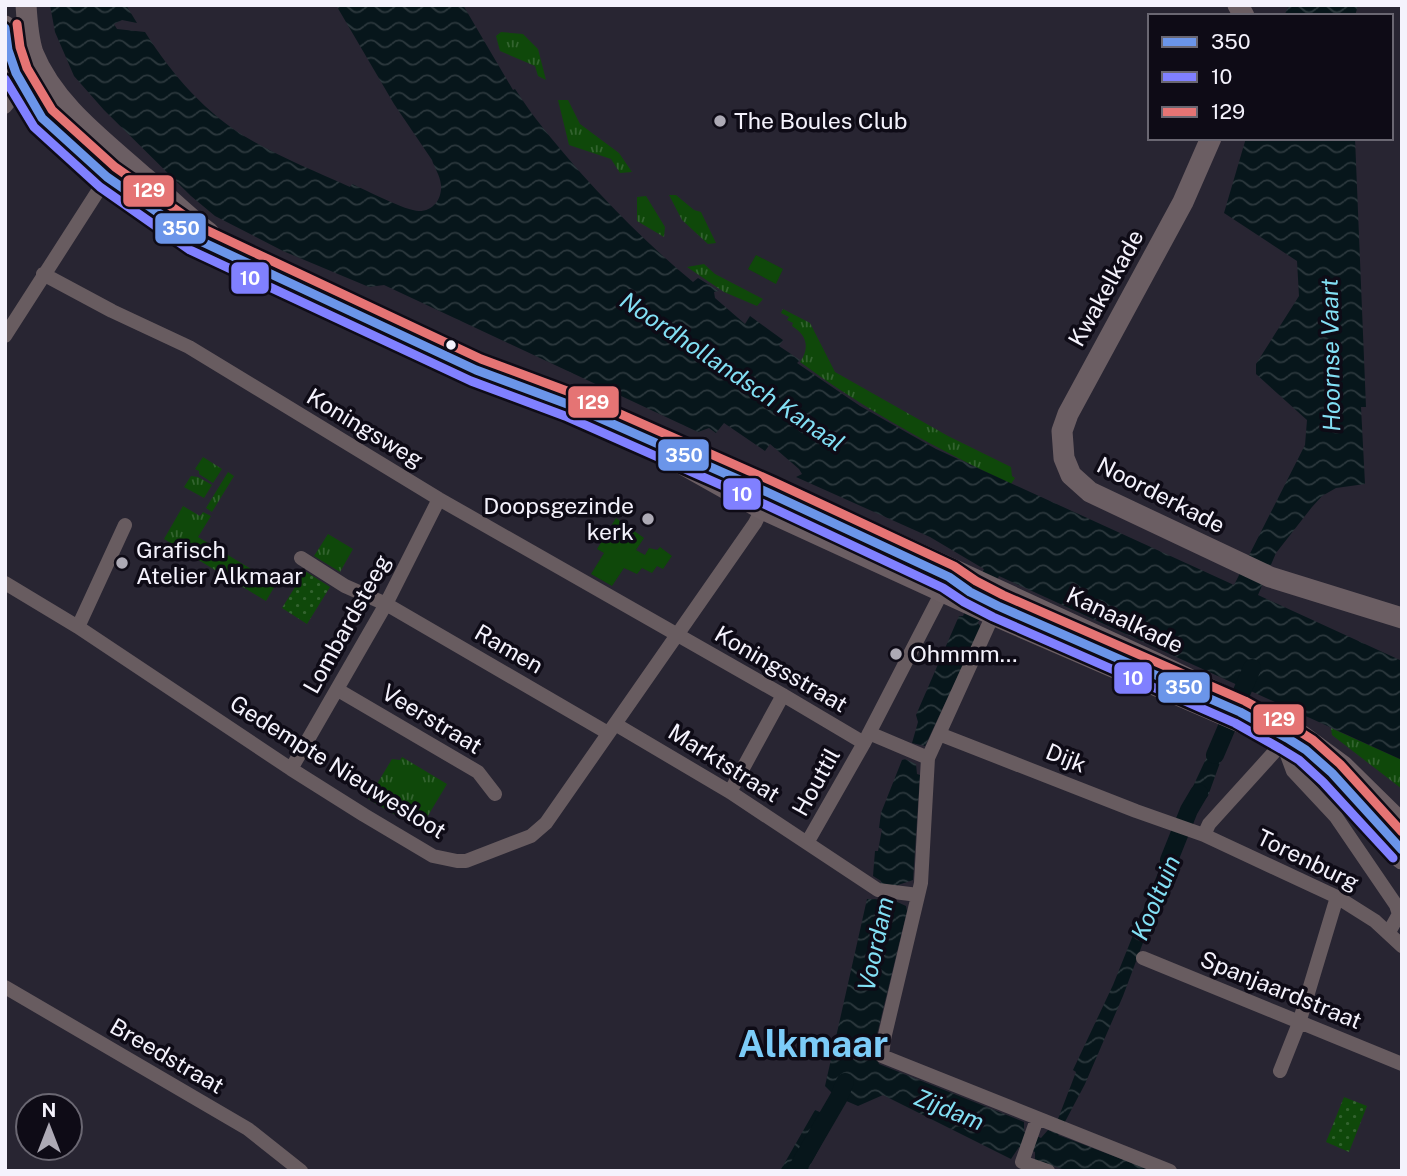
<svg xmlns="http://www.w3.org/2000/svg" width="1407" height="1176" font-family="'Public Sans',sans-serif">
  <style>
    .grass { fill: url(#grass-tufts) }
    .park { fill: url(#park-dots) }
    .garden { fill: #0f480a }
    .water { fill: url(#water-waves) }
    .lines { fill: none; stroke-linecap: round; stroke-linejoin: round }
    .canal { stroke: #07161b; stroke-width: 18 }
    .street { stroke: #685c60; stroke-width: 14 }
    .secondary { stroke: #6b5e63; stroke-width: 21 }
    .bus-1-casing { stroke: #0e0b16; stroke-width: 14 }
    .bus-2-casing { stroke: #0e0b16; stroke-width: 14 }
    .bus-3-casing { stroke: #0e0b16; stroke-width: 14 }
    .bus-1 { stroke: #6b95e9; stroke-width: 9 }
    .bus-2 { stroke: #8080ff; stroke-width: 9 }
    .bus-3 { stroke: #e57474; stroke-width: 9 }
    .poi-dot { fill: #adaab5; stroke: #0e0b16; stroke-width: 2.5 }
    .bus-dot { fill: #f4f2fc; stroke: #0e0b16; stroke-width: 2.5 }
    .labels { text-anchor: middle; stroke-width: 7; stroke-linejoin: round; paint-order: stroke }
    .poi-label { font-size: 23px; fill: #f4f2fc; stroke: #0e0b16; text-anchor: start }
    .street-label { font-size: 23px; fill: #f4f2fc; stroke: #0e0b16 }
    .water-label { font-size: 24px; font-style: italic; fill: #82dff4; stroke: #0e0b16 }
    .town-label { font-size: 37px; font-weight: bold; fill: #7cccf8; stroke: #0e0b16 }
    .line-badge { stroke: #0e0b16; stroke-width: 2.5 }
    .badge-label { font-size: 19px; text-anchor: middle; font-weight: bold; fill: #fff }
  </style>
  <defs>
    <pattern id="grass-tufts" width="24" height="20" patternUnits="userSpaceOnUse" patternTransform="scale(1.75)"><rect width="24" height="20" fill="#0f480a"/><path d="M3 7l-1-3M5 7V3M7 7l1-3M15 17l-1-3M17 17v-4M19 17l1-3" fill="none" stroke="#33632f"/></pattern>
    <pattern id="park-dots" width="8" height="8" patternUnits="userSpaceOnUse" patternTransform="scale(1.75)"><rect width="8" height="8" fill="#0f480a"/><path d="M2 2h.1M6 6h.1" fill="none" stroke="#33632f" stroke-width="1.8" stroke-linecap="round"/></pattern>
    <pattern id="water-waves" width="16" height="10" patternUnits="userSpaceOnUse" patternTransform="scale(1.75)"><rect width="16" height="10" fill="#07161b"/><path d="M0 5q4-4 8 0t8 0" fill="none" stroke="#2c383d"/></pattern>
  </defs>
  <rect width="100%" height="100%" fill="#282532"/>
  <path class="grass" d="M501 32 523 34 538 49 546 80 538 76 535 66 500 51 496 36Z
    M558 100H568L580 124 619 153 632 172 620 173 611 159 569 145Z
    M669 195H676L694 210 701 212 716 243 708 244 682 220Z
    M646 196 665 227 664 237 637 221V197Z
    M704 264 715 274 763 299 757 306 724 292 687 267Z
    M783 309 810 323 835 372 948 436 1011 467 1012 476 1015 478 1011 484C937 449 867 411 800 362 810 348 807 335 792 326L793 323 787 320 789 317 781 313Z
    M203 457 222 469 213 483 199 474V471L195 469Z
    M228 472 234 476 212 512 206 508Z
    M191 476 198 477 212 485 204 498 184 487Z
    M183 506 200 516 203 512 211 516 198 537 276 584 266 601 164 539Z
    M328 534 353 549 340 572 314 556Z
    M1331 728 1402 760V789L1332 735Z
    M402 757 447 784 420 829 368 799 392 759 400 760Z"/>
  <path class="park" d="M305 571 330 587 307 624 282 608Z
    M1344 1097 1367 1106 1349 1152 1326 1142Z"/>
  <path class="garden" d="M756 255 783 269 776 284 748 269Z
    M616 518 644 538 636 550 645 555 649 548 657 550 660 547 672 556 663 569 657 566 652 573 642 568 637 574 624 568 612 586 591 574 604 553 597 549Z"/>
  <path class="water" d="M50 5H126L137 23 122 20 114 24 117 29 145 32C172 75 207 115 251 140 282 158 317 172 350 187L352 184C366 190 406 211 419 211 434 211 442 198 441 185 440 175 434 167 432 160L394 104 336 5H463L513 90 515 89C522 99 529 110 536 119 582 178 635 234 693 282L698 278 719 291 714 292 715 298 745 324 750 316 783 340 779 346 800 360 797 363 860 406 936 449 1234 585 1305 445 1307 420 1256 374V364L1299 296 1297 261 1224 213 1246 138H1355L1366 407H1361L1365 484 1336 488 1322 496 1312 507 1276 553 1258 595 1402 661V760L999 576 978 623 981 627 925 746 912 743 918 722 916 715 959 616H963L984 569 930 537 796 477 802 474 799 469 770 444 765 451 724 423 716 433 709 428 698 432 384 285 369 287 283 251 215 216 191 196 104 110 74 76 55 32Z
    M1289 5H1358L1355 16H1284Z
    M1219 731 1230 735 1208 796 1191 814 1183 810 1189 801V795Z
    M905 759 916 764 917 774 920 775 913 880 898 885 895 901 906 906 907 911 873 1051 879 1064 1024 1122V1131L1028 1133 1024 1149 1019 1147 1011 1159 883 1095 858 1106 844 1100 840 1107 830 1101 833 1094 825 1086 867 899H878L881 881 873 876 875 851H878L882 829 879 828 881 813 902 760Z
    M1172 838 1180 840V844L1123 996 1085 1084 1058 1135 1153 1171H1068L1035 1160V1152L1031 1150 1036 1136 1041 1138 1048 1130 1053 1132 1076 1072 1073 1070 1113 985Z
    M826 1108 836 1114 834 1121 807 1171H780L815 1110 822 1113Z"/>
  <g class="lines">
    <path class="canal" d="M1215 755 1252 668
      M1169 860 1189 810 1199 793
      M796 1171 839 1097 845 1082"/>
    <path class="street" d="M5 107 17 92 44 75
      M43 274 112 311 189 347 439 499 783 695 864 743
      M5 336 107 177 123 158
      M301 558 345 586 386 604 608 733
      M5 583 78 627 291 769 364 815 433 856 457 861H466L531 836 546 823 755 523 762 509
      M1005 594 993 615 928 758 921 883 884 1039 882 1056 1170 1171
      M78 627 125 525
      M338 690 478 772 495 794
      M615 724 730 792 878 890 918 895
      M869 733 928 758
      M939 734 1136 811 1204 835 1337 897 1375 921 1402 946
      M1283 744 1293 771 1336 817 1396 905 1399 914 1389 932
      M291 769 386 604 439 499
      M730 792 783 695
      M1204 835 1209 824 1287 738
      M807 843 864 743 942 592
      M1143 958 1402 1064
      M5 987 248 1129 301 1171
      M1280 1071 1299 1023 1337 897
      M1037 1119 1022 1162 1048 1171"/>
    <path class="secondary" d="M26 5C27 21 28 38 33 53 54 105 104 141 144 177 166 195 186 216 209 233
      M1238 5 1244 16
      M5 26 8 50 16 73 42 118 107 177 196 239 684 465 762 509 993 615 1261 731 1282 743 1324 775 1402 859
      M1211 138 1183 202 1068 414 1062 431 1064 458 1071 475 1090 492 1270 577 1402 618
      M553 392 594 407 772 486 1156 663 1294 730 1343 766 1402 824"/>
    <g class="bus-1-casing">
      <path id="bus-1" d="M5 28 8 50 16 73 42 118 107 177 196 239 476 370 570 405 769 493 949 577 970 592 998 606 1240 712 1287 738 1306 750 1332 773 1402 850"/>
    </g>
    <g class="bus-2-casing">
      <path id="bus-2" d="M5 79 34 127 100 187 190 250 471 381 565 416 764 504 943 588 964 602 993 617 1235 723 1281 749 1299 760 1323 782 1393 858"/>
    </g>
    <g class="bus-3-casing">
      <path id="bus-3" d="M17 24 20 47 27 68 52 110 115 167 202 228 481 359 575 394 774 482 954 566 976 581 1003 595 1245 701 1294 728 1313 740 1340 764 1402 832"/>
    </g>
    <use href="#bus-1" class="bus-1"/>
    <use href="#bus-2" class="bus-2"/>
    <use href="#bus-3" class="bus-3"/>
  </g>
  <g class="poi-dot">
    <circle cx="720" cy="121" r="7"/>
    <circle cx="648" cy="519" r="7"/>
    <circle cx="122" cy="563" r="7"/>
    <circle cx="896" cy="654" r="7"/>
  </g>
  <circle class="bus-dot" cx="451" cy="345" r="6"/>
  <g class="labels">
    <g class="poi-label">
      <text x="734" y="129">The Boules Club</text>
      <text x="634" y="514" text-anchor="end">Doopsgezinde<tspan x="634" dy="26">kerk</tspan></text>
      <text x="136" y="558">Grafisch<tspan x="136" dy="26">Atelier Alkmaar</tspan></text>
      <text x="910" y="662">Ohmmm...</text>
    </g>
    <g class="street-label">
      <text transform="translate(1106 288) rotate(-61)" y="8">Kwakelkade</text>
      <text transform="translate(365 428) rotate(31)" y="8">Koningsweg</text>
      <text transform="translate(1161 495) rotate(27)" y="8">Noorderkade</text>
      <text transform="translate(1125 620) rotate(25)" y="8">Kanaalkade</text>
      <text transform="translate(347 624) rotate(-61)" y="8">Lombardsteeg</text>
      <text transform="translate(509 649) rotate(30)" y="8">Ramen</text>
      <text transform="translate(781 669) rotate(30)" y="8">Koningsstraat</text>
      <text transform="translate(432 719) rotate(31)" y="8">Veerstraat</text>
      <text transform="translate(1066 758) rotate(22)" y="8">Dijk</text>
      <text transform="translate(724 763) rotate(32)" y="8">Marktstraat</text>
      <text transform="translate(338 767) rotate(32)" y="8">Gedempte Nieuwesloot</text>
      <text transform="translate(816 782) rotate(-61)" y="8">Houttil</text>
      <text transform="translate(1308 860) rotate(26)" y="8">Torenburg</text>
      <text transform="translate(1281 990) rotate(22)" y="8">Spanjaardstraat</text>
      <text transform="translate(167 1056) rotate(30)" y="8">Breedstraat</text>
    </g>
    <g class="water-label">
      <text transform="translate(1331 355) rotate(-91)" y="8">Hoornse Vaart</text>
      <text transform="translate(732 372) rotate(34)" y="8">Noordhollandsch Kanaal</text>
      <text transform="translate(1156 898) rotate(-67)" y="8">Kooltuin</text>
      <text transform="translate(876 944) rotate(-78)" y="8">Voordam</text>
      <text transform="translate(949 1110) rotate(22)" y="8">Zijdam</text>
    </g>
    <g class="town-label">
      <text x="813" y="1057">Alkmaar</text>
    </g>
  </g>
  <g class="line-badge">
    <rect x="122" y="174" width="53" height="34" rx="7" fill="#e57474"/>
    <rect x="154" y="212" width="53" height="33" rx="7" fill="#6b95e9"/>
    <rect x="230" y="261" width="40" height="34" rx="7" fill="#8080ff"/>
    <rect x="567" y="385" width="53" height="34" rx="7" fill="#e57474"/>
    <rect x="657" y="438" width="53" height="34" rx="7" fill="#6b95e9"/>
    <rect x="722" y="477" width="40" height="34" rx="7" fill="#8080ff"/>
    <rect x="1113" y="661" width="40" height="34" rx="7" fill="#8080ff"/>
    <rect x="1157" y="671" width="54" height="33" rx="7" fill="#6b95e9"/>
    <rect x="1252" y="703" width="53" height="33" rx="7" fill="#e57474"/>
  </g>
  <g class="badge-label">
    <text x="149" y="197">129</text>
    <text x="181" y="235">350</text>
    <text x="250" y="285">10</text>
    <text x="593" y="409">129</text>
    <text x="684" y="462">350</text>
    <text x="742" y="501">10</text>
    <text x="1133" y="685">10</text>
    <text x="1184" y="694">350</text>
    <text x="1279" y="726">129</text>
  </g>
  <rect width="1407" height="1176" fill="none" stroke="#f4f2fc" stroke-width="14"/>
  <rect x="1148" y="14" width="245" height="126" fill="#0e0b16" stroke="#6a6772" stroke-width="2"/>
  <rect x="1162" y="37" width="35" height="10" fill="#6b95e9" stroke="#6a6772" stroke-width="2"/>
  <text x="1211" y="49" font-size="21" fill="#f4f2fc">350</text>
  <rect x="1162" y="72" width="35" height="10" fill="#8080ff" stroke="#6a6772" stroke-width="2"/>
  <text x="1211" y="84" font-size="21" fill="#f4f2fc">10</text>
  <rect x="1162" y="107" width="35" height="10" fill="#e57474" stroke="#6a6772" stroke-width="2"/>
  <text x="1211" y="119" font-size="21" fill="#f4f2fc">129</text>
  <g transform="translate(49 1127)"><circle r="33" fill="#0e0b16" stroke="#6a6772" stroke-width="2"/>
  <path d="M0-5L12 26L0 18L-12 26Z" fill="#adaab5"/>
  <text y="-10" font-size="19" font-weight="bold" text-anchor="middle" fill="#f4f2fc">N</text>
  </g>
</svg>
